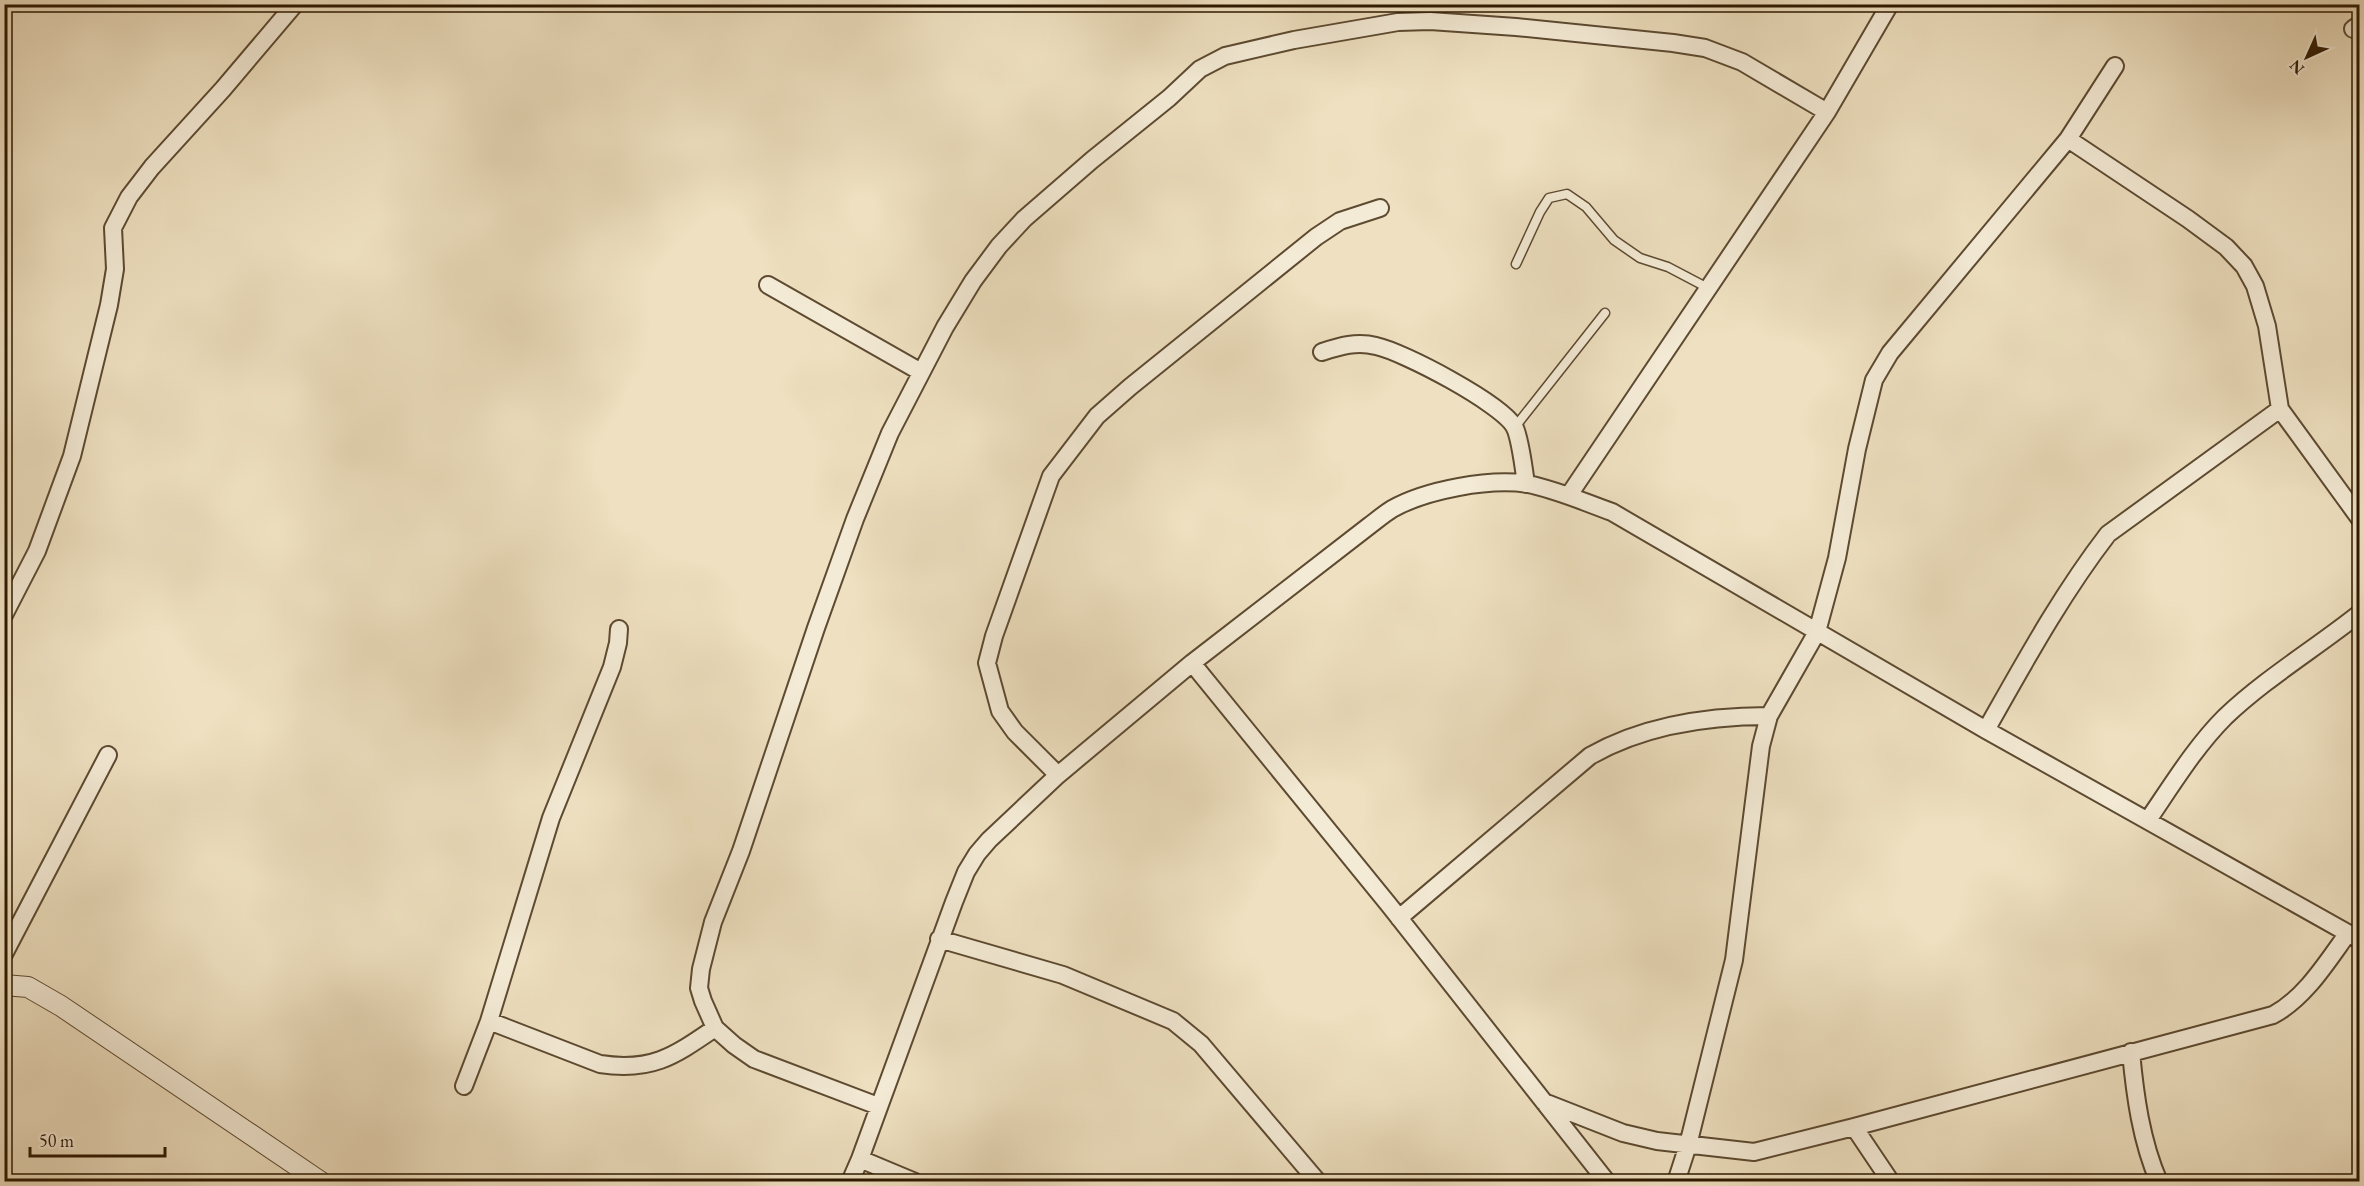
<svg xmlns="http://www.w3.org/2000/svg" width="2364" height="1186" font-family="'EB Garamond',serif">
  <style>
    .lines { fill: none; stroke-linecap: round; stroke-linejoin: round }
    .service-casing { stroke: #5d4a31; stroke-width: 11 }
    .minor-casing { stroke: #5d4a31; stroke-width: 20 }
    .tertiary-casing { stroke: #5d4a31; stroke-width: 22 }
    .service { stroke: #f4ebd6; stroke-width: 8 }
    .minor { stroke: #f4ebd6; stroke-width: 16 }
    .tertiary { stroke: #f4ebd6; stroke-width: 20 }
  </style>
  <rect width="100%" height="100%" fill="#eee0c0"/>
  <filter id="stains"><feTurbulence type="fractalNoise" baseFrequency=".00333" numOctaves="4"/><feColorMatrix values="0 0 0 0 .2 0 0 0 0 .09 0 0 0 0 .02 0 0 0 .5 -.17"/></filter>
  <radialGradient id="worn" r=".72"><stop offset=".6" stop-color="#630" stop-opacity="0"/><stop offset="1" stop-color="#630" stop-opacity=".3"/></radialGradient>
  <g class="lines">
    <g class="service-casing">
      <path id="service" d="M1516 264 1540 212 1549 198 1567 194 1586 207 1614 240 1640 258 1668 267 1708 288
        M1515 427 1605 313"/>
    </g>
    <g class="minor-casing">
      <path id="minor" d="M2353 29 2360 24
        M2068 139 2188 219 2226 247 2244 266 2255 286 2267 326 2280 409 2360 519
        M768 285 921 372
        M1322 352C1340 346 1357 341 1376 346 1404 352 1500 403 1514 426 1520 436 1524 470 1526 484
        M1569 495 1827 112 1890 4
        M4 615 37 551 72 456 109 305 115 269 113 228 129 197 152 167 223 89 295 4
        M1192 663 1389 905 1607 1182
        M1986 730C2024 663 2061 595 2108 534L2280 409
        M1058 775 1015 732 1000 711 987 663 994 636 1051 476 1097 416 1130 387 1316 237 1340 221 1380 208
        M2148 820C2172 785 2195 747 2225 717 2266 678 2316 648 2360 613
        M1399 918 1590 756C1644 725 1707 716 1769 716
        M939 939 1063 975 1173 1021 1201 1044 1318 1182
        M4 954 108 755
        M489 1021 600 1064C652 1072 674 1056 715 1028
        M2131 1052C2135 1095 2141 1141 2159 1182
        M464 1086 489 1021 551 818 612 667 618 643 619 629
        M1544 1102 1623 1133 1657 1141 1754 1152 1854 1127 2273 1015C2305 998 2327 962 2348 933
        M878 1106 754 1059 734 1045 715 1028 703 1001 699 988 701 969 713 922 741 851 816 628 855 519 890 433 945 327 973 281 999 246 1024 219 1092 160 1169 98 1200 69 1225 56 1294 40 1398 22 1430 21 1516 27 1673 43 1705 48 1742 62 1827 112
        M1854 1127 1891 1182
        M860 1159 915 1182
        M850 1182 860 1159 954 902 966 872 977 854 989 840 1058 775 1192 663 1369 526C1377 520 1384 514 1392 509 1426 490 1489 478 1528 484 1557 490 1584 502 1612 512L1986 730 2360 940
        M1676 1182 1688 1145 1734 960 1761 746 1769 716 1817 632 1837 558 1857 449 1874 380 1890 353 2068 139 2115 66"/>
    </g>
    <g class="tertiary-casing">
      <path id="tertiary" d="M4 985 28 987 61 1006 321 1182"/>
    </g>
    <use href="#service" class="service"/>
    <use href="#minor" class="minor"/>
    <use href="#tertiary" class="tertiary"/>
  </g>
  <rect width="2364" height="1186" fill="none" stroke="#eee0c0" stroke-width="24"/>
  <rect x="6" y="6" width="2352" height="1174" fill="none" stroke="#2d1801" stroke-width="3"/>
  <rect x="12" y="12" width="2340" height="1162" fill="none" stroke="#2d1801" stroke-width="1.5"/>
  <g transform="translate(2307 57) rotate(225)" stroke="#f4ebd6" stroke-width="4.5" paint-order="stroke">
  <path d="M0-4.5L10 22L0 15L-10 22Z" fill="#2d1801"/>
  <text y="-9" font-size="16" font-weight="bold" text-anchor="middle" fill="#2d1801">N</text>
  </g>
  <path d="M30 1147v9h135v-9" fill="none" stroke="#2d1801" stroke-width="3"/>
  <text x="39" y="1147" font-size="18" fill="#2d1801" stroke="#f4ebd6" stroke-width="4.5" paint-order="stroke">50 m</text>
  <rect width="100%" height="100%" filter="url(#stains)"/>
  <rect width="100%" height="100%" fill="url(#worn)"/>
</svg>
